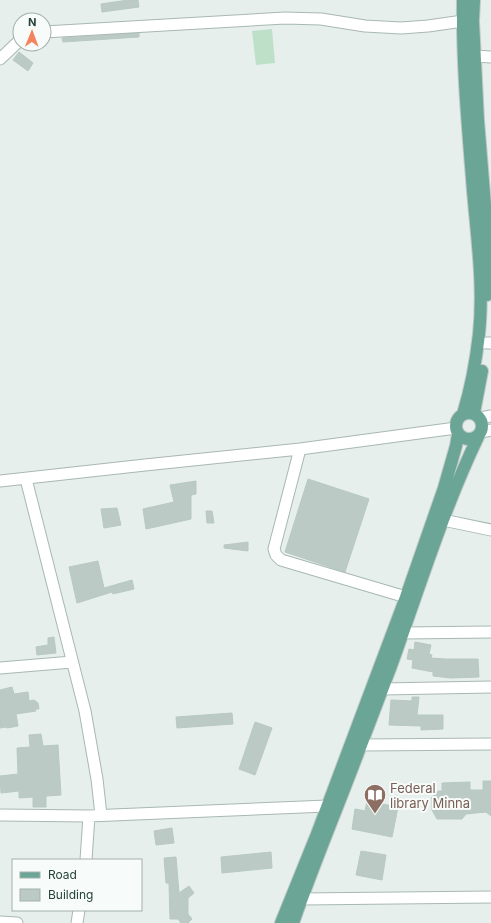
<svg xmlns="http://www.w3.org/2000/svg" width="491" height="923" font-family="Inter,sans-serif">
  <style>
    .green { fill: #bfe0c8 }
    .building { fill: #bbcac4; stroke: #b8c9c2 }
    .lines { fill: none; stroke-linecap: round; stroke-linejoin: round }
    .minor-casing { stroke: #a8b8b2; stroke-width: 13 }
    .major-casing { stroke: #c2cac8; stroke-width: 14 }
    .minor { stroke: #fff; stroke-width: 11 }
    .major { stroke: #6aa596; stroke-width: 12 }
    .labels { text-anchor: middle; stroke-width: 4; stroke-linejoin: round; paint-order: stroke }
    .education-label { font-size: 13px; fill: #785e54; stroke: #f7fbf9; text-anchor: start }
  </style>
  <rect width="100%" height="100%" fill="#e6efeb"/>
  <path class="green" d="M272 29 275 63 256 65 252 31Z"/>
  <path class="building" d="M128 0H138L139 7 102 12 101 4Z
    M139 33V37L63 42 62 38Z
    M19 52 33 63 28 71 13 60Z
    M308 479 369 499 345 572 285 552Z
    M196 481V494L191 495V519L146 529 143 509 174 502 170 485Z
    M117 508 121 525 104 528 101 509Z
    M206 511H212L214 523H207Z
    M248 542V551L224 548V545Z
    M98 561 104 588 132 580 134 589 113 594 112 592 77 603 69 567Z
    M54 637 56 653 37 655 36 647 48 645V638Z
    M415 642 431 645 429 654 432 655 431 658 445 659H478L479 677 451 678 433 676V672L412 668 413 660 407 659 409 649 414 650Z
    M12 687 14 694 28 692 29 701 34 700 38 703 39 709H35L36 711 16 714 18 726 7 728 6 727 0 728V690Z
    M412 697H419L417 715H443V729L421 730V726L389 725 391 700 412 701Z
    M232 713 233 724 177 728 176 717Z
    M255 722 272 728 255 775 239 769Z
    M41 734 43 746 58 745 61 795 46 796V807H33V797L19 798V791L1 793 0 776 18 774 17 748 30 747 29 735Z
    M483 781H491V816L486 812 466 814 462 819H437L432 810 431 798 438 791H442V783L470 782V790H483Z
    M367 801 398 807 392 837 352 829 355 809 365 811Z
    M172 828 174 843 156 845 154 831Z
    M361 851 386 855 382 880 356 875Z
    M271 852 272 868 222 873 221 857Z
    M176 857 179 893 189 886 194 893 188 898V914L192 919 188 923H181L178 919H170L169 883H166L164 858Z"/>
  <g class="lines">
    <g class="minor-casing">
      <path id="minor" d="M44 32 285 18 321 19 365 26 401 28 428 26 463 21
        M475 56 491 57
        M0 59 20 40
        M486 343H491
        M480 418 491 416
        M482 432 491 430
        M300 449 274 549 276 555 281 560 406 597
        M26 479 85 711 97 779 101 815
        M0 481 145 465 300 449 456 428
        M443 520 491 530
        M403 633 491 632
        M0 668 72 662
        M382 689 491 687
        M361 745 491 744
        M0 815 89 816 327 806
        M86 860 89 816
        M302 899 491 897
        M0 922 17 923
        M77 923 79 910"/>
    </g>
    <g class="major-casing">
      <path id="major" d="M474 0 473 21 478 120 490 266 487 295
        M456 426a13 13 0 1 1 26 0a13 13 0 1 1-26 0Z
        M474 413 482 371
        M463 414C471 388 476 361 479 334 484 287 477 238 473 191 468 128 462 64 463 0
        M281 923 317 834 406 597 444 488 456 446 458 434
        M293 923C314 863 339 804 361 745 371 719 381 692 391 666 419 589 443 510 478 437"/>
    </g>
    <use href="#minor" class="minor"/>
    <use href="#major" class="major"/>
  </g>
  <defs>
    <g id="library-pin" transform="scale(1.15)"><path d="M0 17L-7.5 6A9.5 9.5 0 1 1 7.5 6Z" fill="#8d6e63" stroke="#f7fbf9"/><path d="M-6-4Q-3-5.5-.7-3.5V5Q-3 3-6 4ZM6-4Q3-5.5 .7-3.5V5Q3 3 6 4Z" fill="#fff"/></g>
  </defs>
  <g fill-rule="evenodd">
    <use href="#library-pin" x="375" y="795"/>
  </g>
  <g class="labels">
    <g class="education-label">
      <text x="390" y="793">Federal<tspan x="390" dy="15">library Minna</tspan></text>
    </g>
  </g>
  <rect x="12" y="859" width="130" height="52" fill="#f7fbf9" stroke="#a3b1ad"/>
  <rect x="20" y="872" width="20" height="6" fill="#6aa596" stroke="#a3b1ad"/>
  <text x="48" y="879" font-size="12" fill="#24423a">Road</text>
  <rect x="20" y="889" width="20" height="12" fill="#bbcac4" stroke="#a3b1ad"/>
  <text x="48" y="899" font-size="12" fill="#24423a">Building</text>
  <g transform="translate(32 32) rotate(1)"><circle r="19" fill="#f7fbf9" stroke="#a3b1ad"/>
  <path d="M0-3L7 15L0 10L-7 15Z" fill="#f4845f"/>
  <text y="-6" font-size="11" font-weight="bold" text-anchor="middle" fill="#24423a">N</text>
  </g>
</svg>
